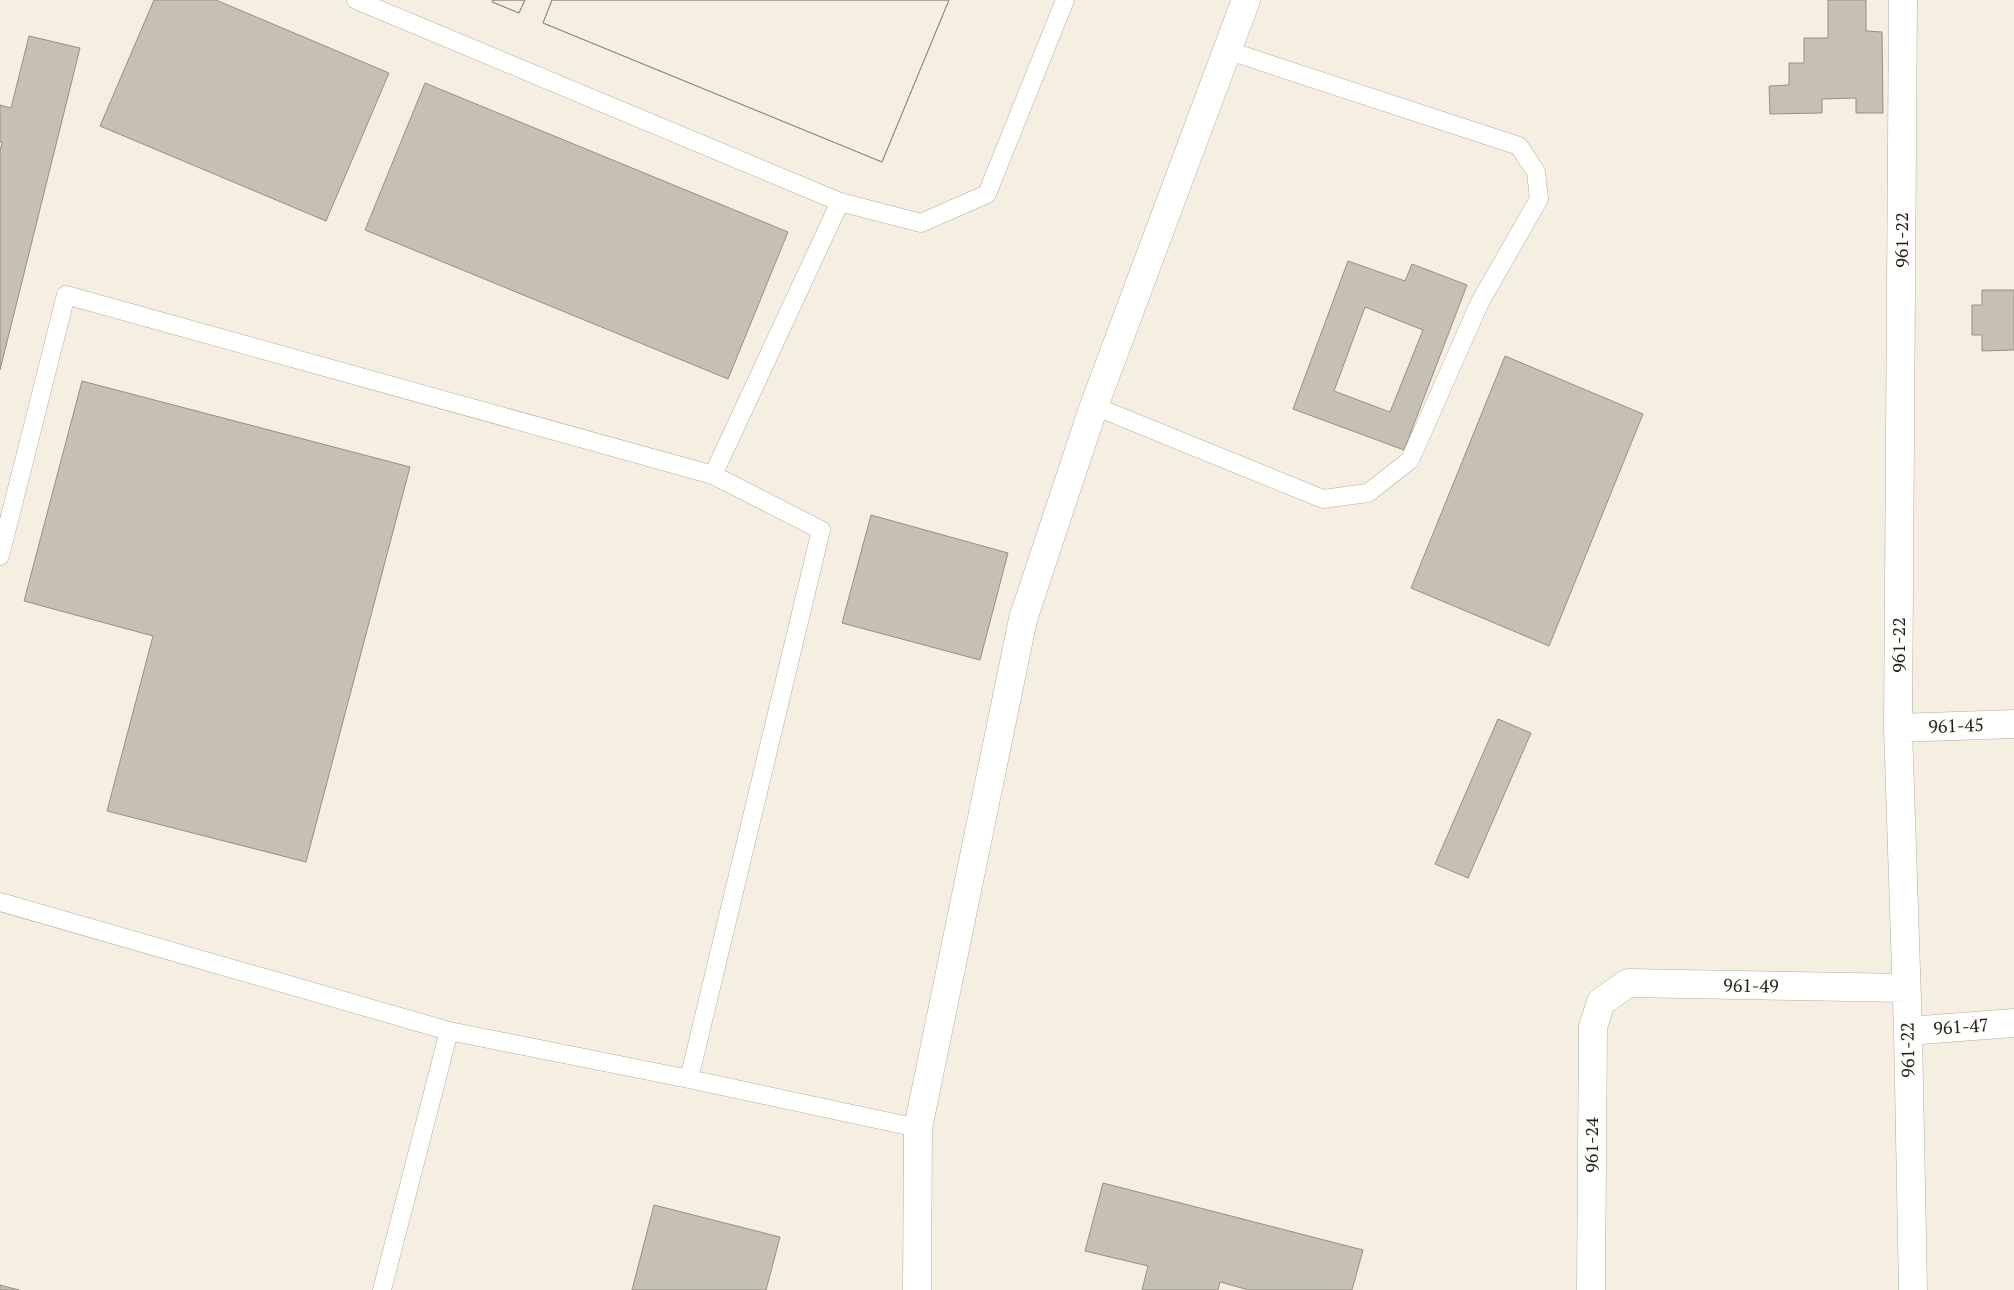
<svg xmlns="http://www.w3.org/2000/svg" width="2014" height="1290" font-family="'PT Serif',serif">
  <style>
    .building { fill: #c5c0b3; stroke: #959084; fill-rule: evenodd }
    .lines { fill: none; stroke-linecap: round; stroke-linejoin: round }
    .lane-casing { stroke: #b3ada1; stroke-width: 19 }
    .street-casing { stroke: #b3ada1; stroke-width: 29 }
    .lane { stroke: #fff; stroke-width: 18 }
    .street { stroke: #fff; stroke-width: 28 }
    .labels { text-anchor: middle; stroke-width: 4; stroke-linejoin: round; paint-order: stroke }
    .street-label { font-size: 18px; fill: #211f1a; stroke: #fffdf7 }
  </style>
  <rect width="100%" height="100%" fill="#f5efe2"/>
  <path class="building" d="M154 0H216L389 73 326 221 100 126Z
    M493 0H525L519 13 492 2Z
    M493 0H525L519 13 492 2Z
    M552 0H949L882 162 543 23Z
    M552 0H949L882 162 543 23Z
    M1828 0H1866V31L1882 32 1883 113H1856V98L1822 99V113L1770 114 1769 86 1789 85V63H1804V38H1828Z
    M29 36 80 48 0 370V152L2 142H0V105L11 108Z
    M425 83 788 232 728 379 365 230Z
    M1348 261 1405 281 1412 264 1467 285 1404 450 1293 409ZM1365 307 1423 330 1390 412 1334 391Z
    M1982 290H2014V350L1982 351V335H1972V305H1982Z
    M1505 356 1643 414 1549 646 1411 588Z
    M82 381 410 467 306 862 107 811 153 636 24 601Z
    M871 515 1008 553 980 660 842 623Z
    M1498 719 1531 733 1468 878 1435 864Z
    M1103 1183 1363 1250 1352 1290H1249L1220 1282 1218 1290H1142L1148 1266 1085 1251Z
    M654 1205 780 1237 766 1290H632Z
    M0 1285 19 1290H0Z"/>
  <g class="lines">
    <g class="lane-casing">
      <path id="lane" d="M356 0 840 202 921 223 987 194 1065 0
        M1094 406 1323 499 1368 493 1410 460 1480 302 1539 199 1536 172 1519 146 1226 50
        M713 475 840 202
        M0 556 66 295 713 475 821 530 689 1079
        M0 902 449 1031 689 1079 918 1128
        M382 1290 449 1031"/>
    </g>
    <g class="street-casing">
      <path id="street" d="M1903 0 1898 728 1908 1031 1913 1290
        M1898 728 2014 724
        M1908 1031 2014 1023
        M917 1290 918 1128 1023 619 1094 406 1246 0
        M1591 1290 1593 1027 1601 1002 1628 983 1906 988"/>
    </g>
    <use href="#lane" class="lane"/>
    <use href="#street" class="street"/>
  </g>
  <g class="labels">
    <g class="street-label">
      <text transform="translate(1902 240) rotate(-90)" y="6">961-22</text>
      <text transform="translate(1899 645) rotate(-90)" y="6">961-22</text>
      <text transform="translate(1956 726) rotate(-2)" y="6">961-45</text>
      <text transform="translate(1751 986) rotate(1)" y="6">961-49</text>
      <text transform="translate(1961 1027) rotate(-4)" y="6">961-47</text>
      <text transform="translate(1908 1050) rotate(-91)" y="6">961-22</text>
      <text transform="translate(1592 1145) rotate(-90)" y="6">961-24</text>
    </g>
  </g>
</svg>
